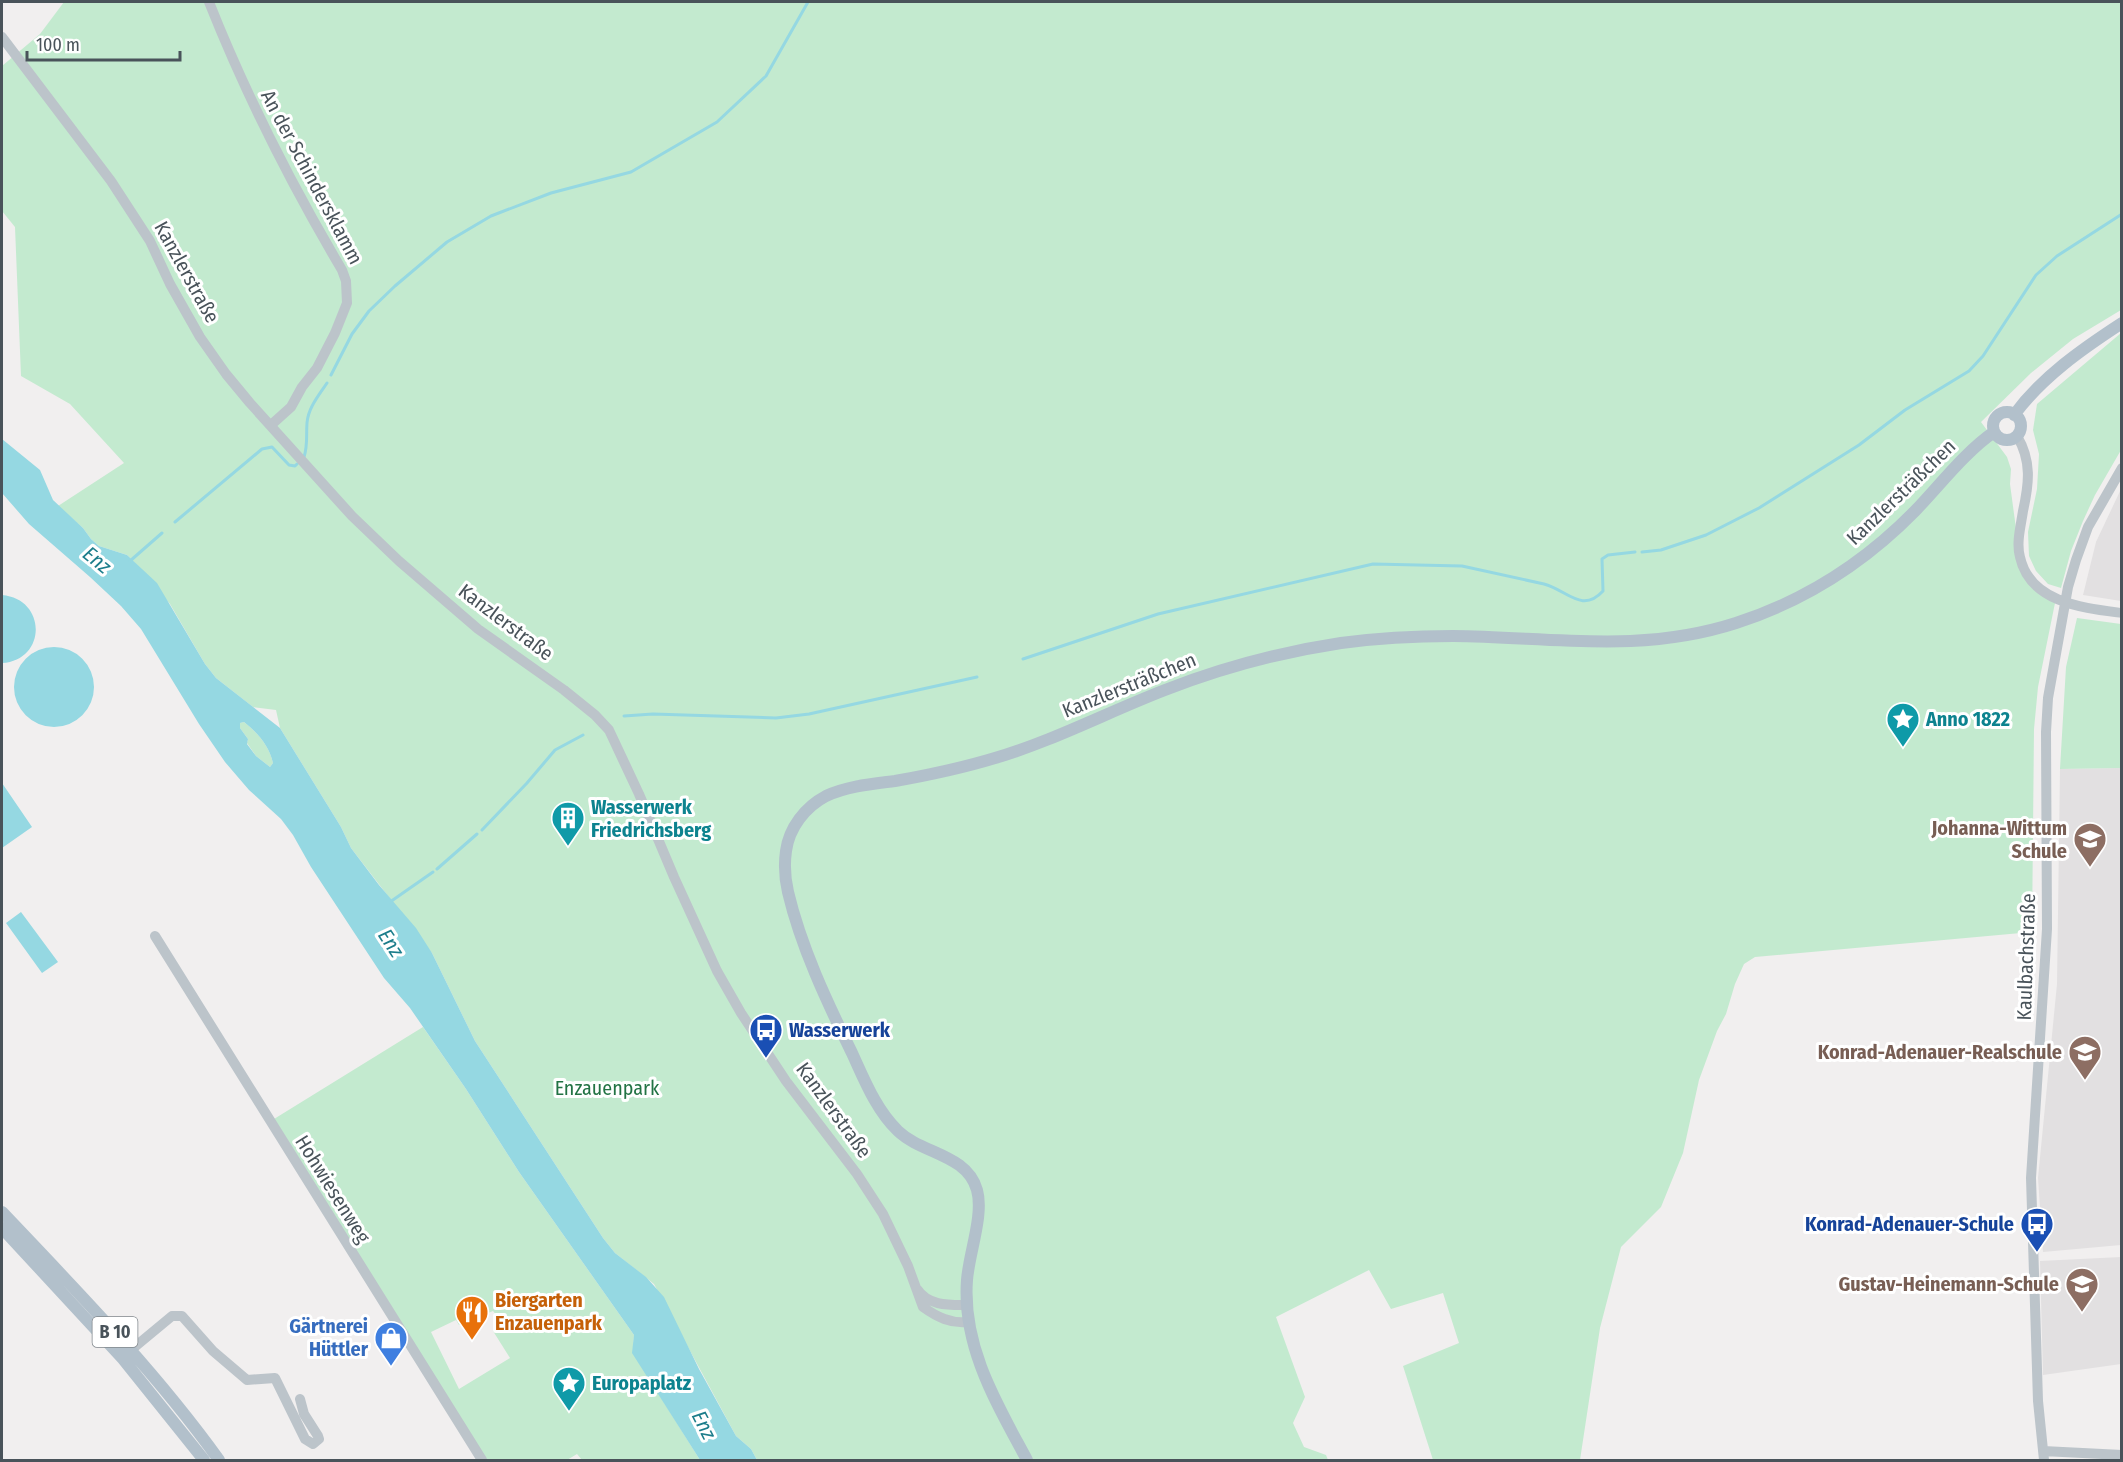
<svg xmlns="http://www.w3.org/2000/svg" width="2123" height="1462" font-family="'Fira Sans Condensed',sans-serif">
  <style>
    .education { fill: #e2e0e1 }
    .green { fill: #c3eacf; fill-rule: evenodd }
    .water { fill: #95d8e2; fill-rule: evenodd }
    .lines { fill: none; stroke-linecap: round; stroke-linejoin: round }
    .stream { stroke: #95d8e2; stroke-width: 3 }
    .minor { stroke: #bcc4ca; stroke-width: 10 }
    .major { stroke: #b2c0cb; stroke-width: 12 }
    .labels { text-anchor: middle; stroke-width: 6; stroke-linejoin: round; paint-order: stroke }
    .shield { fill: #fff; stroke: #80878c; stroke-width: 1.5 }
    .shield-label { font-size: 18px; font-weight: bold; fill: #49535a }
    .street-label { font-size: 20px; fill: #49535a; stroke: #fff }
    .culture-label { font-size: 20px; font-weight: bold; fill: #0d838f; stroke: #fff; text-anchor: start }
    .education-label { font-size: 20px; font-weight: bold; fill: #785e54; stroke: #fff; text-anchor: end }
    .transit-label { font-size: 20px; font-weight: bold; fill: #164399; stroke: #fff; text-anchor: start }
    .park-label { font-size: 20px; fill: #227344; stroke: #fff }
    .food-label { font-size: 20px; font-weight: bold; fill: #c56008; stroke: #fff; text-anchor: start }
    .shop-label { font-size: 20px; font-weight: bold; fill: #366cbe; stroke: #fff; text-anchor: end }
    .water-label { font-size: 21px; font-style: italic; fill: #1c7d8b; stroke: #fff }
  </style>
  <rect width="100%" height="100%" fill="#f1efef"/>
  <path class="education" d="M2121 489V601L2083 595 2096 542Z
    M2121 768V1245L2043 1252 2038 1178 2057 984 2060 769Z
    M2121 1257V1364L2043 1375 2040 1261Z"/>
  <path class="green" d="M64 2H2121V310L2073 339 2031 373 1981 422 2007 457 2011 469 2010 484 2017 536 2015 554 2055 603 2038 687 2034 729 2032 932 1755 957 1744 964 1735 984 1726 1014 1717 1031 1699 1080 1683 1153 1661 1207 1621 1247 1600 1328 1580 1460H1433L1403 1366 1459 1343 1443 1293 1391 1309 1369 1270 1276 1317 1305 1397 1293 1423 1304 1447 1326 1455 1328 1460H757L751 1449 736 1436 654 1284 615 1253 603 1238 475 1041 432 953 351 848 341 827 280 728 276 710 253 707 216 678 205 664 170 604 136 564 127 555 99 546 91 539 83 528 58 506 124 463 70 404 21 376 15 227 2 211V66L40 34Z
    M2121 333V450L2095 495 2083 521 2071 551 2061 588 2048 584 2036 571 2029 556 2028 532 2037 489 2039 454 2033 430 2037 404Z
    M2077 618 2121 624V768L2060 769 2066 667Z
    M244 722C258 733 269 746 273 763L270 767 256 756 247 743 248 739 240 728V723Z
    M423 1027 466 1089 519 1172 634 1335 633 1353 700 1460H582L577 1454 567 1460H487L274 1119ZM493 1311 504 1324 493 1331 510 1358 459 1389 431 1332 456 1320 459 1325Z"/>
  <path class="water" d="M2 439 40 470 53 500 83 528 91 539 99 546 127 555 157 583 205 664 216 678 280 728 341 827 351 848 379 885 416 928 432 953 475 1041 603 1238 615 1253 646 1277 664 1297 699 1369 736 1436 751 1449 757 1460H700L632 1353 634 1335 519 1172 466 1089 410 1008 384 978 311 867 293 835 281 819 249 790 225 762 199 724 141 629 121 606 90 577 29 524 2 493ZM244 722C258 733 269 746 273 763L270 767 256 756 247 744 248 739 240 728V723Z
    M2 595C47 599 47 660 2 663Z
    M14 687a40 40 0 1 1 80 0a40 40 0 1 1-80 0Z
    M2 783 32 827 2 848Z
    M21 912 58 962 42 973 6 923Z"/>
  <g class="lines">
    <path class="stream" d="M331 375 352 334 369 311 395 286 447 242 491 216 551 193 631 172 717 122 766 76 808 2
      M304 457C308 445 306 435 307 423 308 408 319 395 327 383
      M175 522 262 449 272 447 289 465 295 466 297 464
      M1642 552 1661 550 1706 535 1759 508 1859 445 1905 410 1969 371 1983 356 2036 275 2057 256 2122 214
      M130 561 162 533
      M1023 659 1158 614 1373 564 1462 566 1544 584C1567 590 1582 614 1603 591L1602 559 1608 555 1635 552
      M624 716 653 714 776 718 809 714 977 677
      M482 830 527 783 555 750 583 735
      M437 869 477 834
      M390 902 433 872"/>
    <path class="minor" d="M209 2C246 95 291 184 342 270L346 281 347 303 335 333 317 368 302 387 291 407 271 425
      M2 37 111 181 150 241 170 284 200 337 226 374 250 403 352 516 399 561 478 629 564 690 595 715 609 730 639 794 674 877 717 971 741 1013 786 1081 857 1174 883 1214 908 1266 923 1307C937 1317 951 1324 968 1322
      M2017 436C2032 461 2029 484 2023 511 2021 525 2016 543 2020 557 2030 603 2084 608 2122 613
      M155 936 482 1460
      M917 1289C928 1306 949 1305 966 1305
      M131 1350 172 1316H182L213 1351 247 1380 275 1378 305 1439 313 1444 319 1439 318 1436 304 1414 300 1399
      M2043 1451 2122 1455
      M2044 1460 2038 1401 2031 1178 2047 929 2046 732 2048 698 2068 587 2076 560 2088 527 2122 468"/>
    <path class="major" d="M1993 426a14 14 0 1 1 28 0a14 14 0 1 1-28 0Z
      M2014 415C2042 377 2082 349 2122 323
      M2 1212C77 1291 155 1371 219 1460
      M2 1228 123 1359 204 1460
      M1027 1460C997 1404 962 1347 967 1280 969 1253 984 1215 977 1190 967 1154 922 1154 898 1131 876 1110 864 1079 852 1053 827 1002 801 947 788 892 785 879 784 865 786 851 789 828 805 807 826 796 848 786 872 784 895 781 929 775 962 768 995 758 1053 741 1108 712 1165 690 1221 668 1281 652 1341 643 1378 638 1416 636 1453 636 1551 637 1640 654 1736 623 1804 601 1865 562 1915 511 1940 485 1965 452 1994 432"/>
  </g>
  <defs>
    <g id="sight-pin" transform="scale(1.725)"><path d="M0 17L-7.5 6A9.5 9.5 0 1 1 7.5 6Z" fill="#0f9aa8" stroke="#fff"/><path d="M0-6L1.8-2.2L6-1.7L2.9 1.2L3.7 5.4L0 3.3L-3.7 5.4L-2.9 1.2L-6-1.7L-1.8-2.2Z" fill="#fff"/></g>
    <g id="building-pin" transform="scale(1.725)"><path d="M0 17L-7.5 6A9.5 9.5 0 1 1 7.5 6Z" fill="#0f9aa8" stroke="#fff"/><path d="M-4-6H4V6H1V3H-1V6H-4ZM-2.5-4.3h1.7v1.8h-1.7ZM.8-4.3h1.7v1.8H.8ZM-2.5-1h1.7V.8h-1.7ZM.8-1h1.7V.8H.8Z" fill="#fff"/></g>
    <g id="school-pin" transform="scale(1.725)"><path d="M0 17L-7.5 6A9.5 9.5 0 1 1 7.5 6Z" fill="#8d6e63" stroke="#fff"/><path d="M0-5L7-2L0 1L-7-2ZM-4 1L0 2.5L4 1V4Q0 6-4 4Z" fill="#fff"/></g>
    <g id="bus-pin" transform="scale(1.725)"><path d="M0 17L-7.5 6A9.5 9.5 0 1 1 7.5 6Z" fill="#1a4fb4" stroke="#fff"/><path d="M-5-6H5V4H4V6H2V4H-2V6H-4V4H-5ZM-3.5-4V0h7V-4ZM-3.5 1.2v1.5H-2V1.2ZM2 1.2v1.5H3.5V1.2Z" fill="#fff"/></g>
    <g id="restaurant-pin" transform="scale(1.725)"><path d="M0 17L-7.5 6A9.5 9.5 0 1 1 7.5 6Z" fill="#e8710a" stroke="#fff"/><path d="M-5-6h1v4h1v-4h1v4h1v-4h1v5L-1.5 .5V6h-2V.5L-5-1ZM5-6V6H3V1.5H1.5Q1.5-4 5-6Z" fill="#fff"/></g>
    <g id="shop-pin" transform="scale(1.725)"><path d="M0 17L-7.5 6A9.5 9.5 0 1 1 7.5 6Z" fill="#3f7fe0" stroke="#fff"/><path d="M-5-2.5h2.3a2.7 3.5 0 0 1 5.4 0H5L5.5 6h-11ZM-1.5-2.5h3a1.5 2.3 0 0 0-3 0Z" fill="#fff"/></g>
  </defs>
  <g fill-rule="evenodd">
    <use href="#sight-pin" x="1903" y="719"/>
    <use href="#building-pin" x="568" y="818"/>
    <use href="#school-pin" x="2090" y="839"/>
    <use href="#bus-pin" x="766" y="1030"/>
    <use href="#school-pin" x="2085" y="1052"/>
    <use href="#bus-pin" x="2037" y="1224"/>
    <use href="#school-pin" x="2082" y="1284"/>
    <use href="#restaurant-pin" x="472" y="1312"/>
    <use href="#shop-pin" x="391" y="1338"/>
    <use href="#sight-pin" x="569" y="1383"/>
  </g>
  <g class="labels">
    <rect class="shield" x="92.5" y="1317" width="45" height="30" rx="4.5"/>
    <g class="shield-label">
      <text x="115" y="1338">B 10</text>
    </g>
    <g class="street-label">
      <text transform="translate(312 177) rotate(62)" y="7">An der Schindersklamm</text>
      <text transform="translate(187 272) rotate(61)" y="7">Kanzlerstraße</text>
      <text transform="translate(1901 492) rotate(-44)" y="7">Kanzlersträßchen</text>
      <text transform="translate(506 622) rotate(37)" y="7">Kanzlerstraße</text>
      <text transform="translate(1129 685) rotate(-22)" y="7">Kanzlersträßchen</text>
      <text transform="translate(2026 957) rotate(-88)" y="7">Kaulbachstraße</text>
      <text transform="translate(834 1110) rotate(54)" y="7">Kanzlerstraße</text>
      <text transform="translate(333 1189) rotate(58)" y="7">Hohwiesenweg</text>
    </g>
    <g class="culture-label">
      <text x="1926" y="726">Anno 1822</text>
      <text x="591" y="814">Wasserwerk<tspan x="591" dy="23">Friedrichsberg</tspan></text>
      <text x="592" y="1390">Europaplatz</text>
    </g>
    <g class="education-label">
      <text x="2067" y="835">Johanna-Wittum<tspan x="2067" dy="23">Schule</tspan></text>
      <text x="2062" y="1059">Konrad-Adenauer-Realschule</text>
      <text x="2059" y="1291">Gustav-Heinemann-Schule</text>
    </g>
    <g class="transit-label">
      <text x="789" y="1037">Wasserwerk</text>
      <text x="2014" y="1231" text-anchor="end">Konrad-Adenauer-Schule</text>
    </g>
    <g class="park-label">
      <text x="607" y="1095">Enzauenpark</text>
    </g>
    <g class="food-label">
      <text x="495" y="1307">Biergarten<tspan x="495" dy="23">Enzauenpark</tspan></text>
    </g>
    <g class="shop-label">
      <text x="368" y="1333">Gärtnerei<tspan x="368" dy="23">Hüttler</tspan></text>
    </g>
    <g class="water-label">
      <text transform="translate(97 560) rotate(39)" y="7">Enz</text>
      <text transform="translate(391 943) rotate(57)" y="7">Enz</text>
      <text transform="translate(704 1425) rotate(63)" y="7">Enz</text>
    </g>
  </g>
  <rect width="2123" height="1462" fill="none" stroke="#49535a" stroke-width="6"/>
  <path d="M27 51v9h153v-9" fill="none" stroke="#49535a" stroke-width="3"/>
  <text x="36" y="51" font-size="18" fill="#49535a" stroke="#ffffff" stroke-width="4.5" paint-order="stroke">100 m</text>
</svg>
